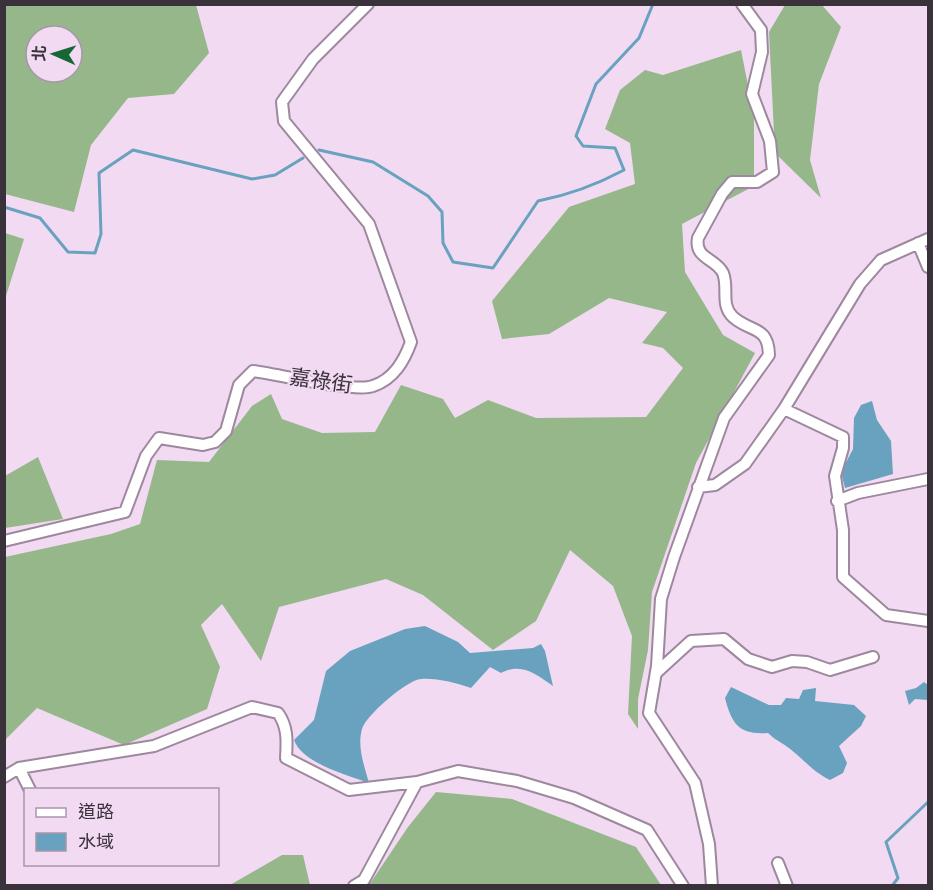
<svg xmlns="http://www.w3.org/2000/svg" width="933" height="890" font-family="Roboto,'Noto Sans TC',sans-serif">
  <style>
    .forest { fill: #95b78a; fill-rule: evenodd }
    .water { fill: #68a2be }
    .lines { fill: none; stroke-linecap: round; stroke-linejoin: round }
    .stream { stroke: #68a2be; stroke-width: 3 }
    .minor-casing { stroke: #9d889e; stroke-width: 14 }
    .minor { stroke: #fff; stroke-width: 10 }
    .labels { text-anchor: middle; stroke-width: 4.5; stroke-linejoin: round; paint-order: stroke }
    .street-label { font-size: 21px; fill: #3a323b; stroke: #f1daf2 }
  </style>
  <rect width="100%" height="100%" fill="#f1daf2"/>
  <path class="forest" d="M4 5H196L209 53 174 94 128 98 91 145 74 212 5 194ZM36 36H72V72H36Z
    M785 5H822L841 27 819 84 810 160 821 198 775 153 769 32Z
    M741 50 754 116V186L682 224 685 272 723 335 755 353 696 463 652 592 648 650 638 699V729L628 714 632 636 613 586 570 550 536 621 493 650 423 595 386 579 279 607 261 661 222 604 201 625 220 667 207 709 124 745 37 708 5 740V557L111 534 140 524 157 460 209 462 252 406 271 394 282 419 322 433 375 432 401 385 443 399 455 418 488 400 536 418 646 417 683 368 663 348 642 343 667 312 609 298 549 334 502 339 492 301 569 207 635 184 630 143 605 129 620 90 645 70 663 75Z
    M5 233 24 239 5 299 4 233Z
    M38 457 63 519 5 528V476Z
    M436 792 512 799 636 847 661 885H369L408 827Z
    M282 855H303L310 885H230Z"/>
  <path class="water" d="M872 401 877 420 891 441 893 474 845 488 841 472 853 449 854 418 861 405Z
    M425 626 458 642 470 653 533 648 541 644 545 651 553 686C536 674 522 662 501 673L490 667 471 688C456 683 437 678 421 679 407 680 366 715 362 729 357 747 364 765 369 783 347 775 302 763 294 740L314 720 326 671 350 651 405 629Z
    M924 682 928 685V700L915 699 909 705 905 691 916 688Z
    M731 687 769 705H781L786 698 799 699 803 690 816 688 815 701 854 705 866 716 861 726 839 746 847 763 843 773 830 780C814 772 808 764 795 753 787 745 776 741 768 733 740 735 732 725 725 698Z"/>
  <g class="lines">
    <path class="stream" d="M319 150 373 162 428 196 442 212 443 243 453 262 493 268 538 201C569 195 596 185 624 170L615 148 583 146 576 136 596 84 639 38 653 4
      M4 207 40 218 68 252 95 253 101 234 99 173 133 150 252 179 275 175 303 158
      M892 886 898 878 886 842 928 802"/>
    <g class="minor-casing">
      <path id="minor" d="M918 243 928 267
        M784 409 843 437V448L835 476 843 530V577L886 615 928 621
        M698 487 715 485 745 464 784 409 860 284 881 260 928 239
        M837 501 858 493 928 479
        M4 541 125 512 146 456 159 438 203 445 215 442 226 431 239 385 253 371C277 374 355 393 373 386 394 379 404 361 411 342L369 224 284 121 282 102 313 59 368 4
        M656 673 691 641 724 639 748 659 772 667 792 661 807 662 830 670 873 657
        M19 768 30 790
        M4 777 19 768 154 746 252 707 278 713C288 727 287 741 286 758L349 790 417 782 458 771 517 781 574 798 647 830 683 886
        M778 863 787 886
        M354 886 364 880 417 782
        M712 886 709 844 695 783 649 713 657 666 661 599 674 557 724 418 769 355C768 325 751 333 733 317 720 305 729 288 723 273 716 258 694 259 698 238L722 194 732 182H757L773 172 770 141 752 94 762 52 761 30 742 4"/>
    </g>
    <use href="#minor" class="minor"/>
  </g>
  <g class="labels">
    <g class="street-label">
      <text transform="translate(321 381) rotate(8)" y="7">嘉祿街</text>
    </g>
  </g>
  <rect width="933" height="890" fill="none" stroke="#3a323b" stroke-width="12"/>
  <rect x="24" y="788" width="195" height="78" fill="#f1daf2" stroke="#a897a9" stroke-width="1.5"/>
  <rect x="36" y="808" width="30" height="9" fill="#ffffff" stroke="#a897a9" stroke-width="1.5"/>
  <text x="78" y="818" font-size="18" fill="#3a323b">道路</text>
  <rect x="36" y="833" width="30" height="18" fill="#68a2be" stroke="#a897a9" stroke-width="1.5"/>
  <text x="78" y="848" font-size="18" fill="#3a323b">水域</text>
  <g transform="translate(54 54) rotate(273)"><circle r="28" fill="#f1daf2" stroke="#a897a9" stroke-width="1.5"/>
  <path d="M0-4.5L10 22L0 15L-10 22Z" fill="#166636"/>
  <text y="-9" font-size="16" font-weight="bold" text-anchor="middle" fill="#3a323b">北</text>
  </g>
</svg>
